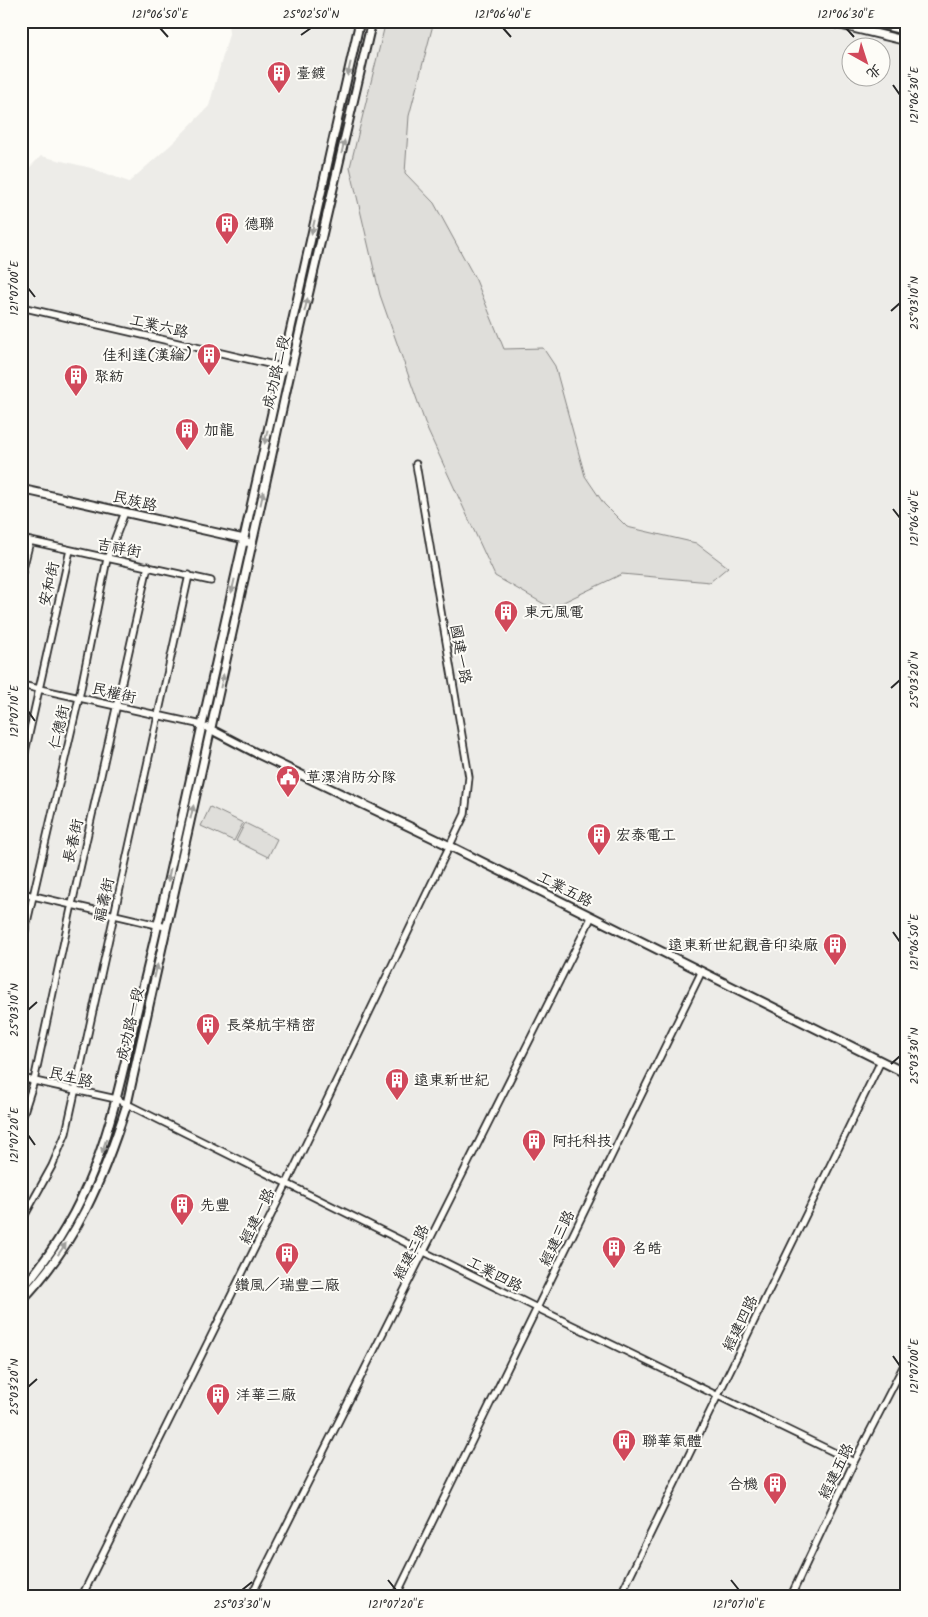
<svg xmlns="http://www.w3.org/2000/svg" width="928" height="1617" font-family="Kalam,'LXGW WenKai TC',sans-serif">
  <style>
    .built { fill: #edece8; fill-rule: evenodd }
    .green { fill: #dfdeda; stroke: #858482 }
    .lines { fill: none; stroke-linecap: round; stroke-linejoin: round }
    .minor-casing { stroke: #2b2b2b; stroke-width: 9 }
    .tertiary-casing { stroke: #2b2b2b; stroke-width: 11 }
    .minor { stroke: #fdfcf7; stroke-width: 5.5 }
    .tertiary { stroke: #fdfcf7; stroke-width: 7 }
    .oneway { fill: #9e9e9b }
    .ticks { fill: none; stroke: #2b2b2b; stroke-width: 2 }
    .labels { text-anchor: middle; stroke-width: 4; stroke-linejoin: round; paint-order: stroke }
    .poi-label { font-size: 15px; fill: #2b2b2b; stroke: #fdfcf7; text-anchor: start }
    .street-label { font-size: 15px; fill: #2b2b2b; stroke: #fdfcf7 }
    .neatline { fill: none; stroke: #2b2b2b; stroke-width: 2 }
    .ticks-label { font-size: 12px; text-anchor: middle; fill: #2b2b2b }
  </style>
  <rect width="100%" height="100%" fill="#fdfcf7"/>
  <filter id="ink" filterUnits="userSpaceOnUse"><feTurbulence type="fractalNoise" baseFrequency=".02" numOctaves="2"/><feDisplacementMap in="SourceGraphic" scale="10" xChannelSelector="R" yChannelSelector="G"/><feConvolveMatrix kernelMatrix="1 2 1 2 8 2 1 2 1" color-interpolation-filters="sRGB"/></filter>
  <g filter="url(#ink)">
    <path class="built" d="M228 21H907V1596H21V176L41 156 91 168 129 182 175 141 209 106 229 34ZM850 48H880V78H850Z"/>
    <path class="green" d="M386 21H434L409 116 405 173 434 203 476 280 504 349 543 348 555 366 585 476 604 504 627 527 696 543 728 567 710 582 622 574 551 608 495 576 428 431 380 295 350 167Z
      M210 807 243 823 234 841 201 826Z
      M245 823 277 839 268 857 236 841Z"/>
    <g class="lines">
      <g class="minor-casing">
        <path id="minor" d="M21 307 291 369
          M21 539 211 581
          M21 577 30 541
          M21 685 202 725
          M21 770 70 550
          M21 893 166 927
          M21 948 79 698 107 559 125 512
          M21 1078 116 1099 127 1104 537 1308 854 1462
          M21 1121 34 1081 72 904 148 566
          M21 1222 52 1166 66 1133 189 575
          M82 1596 286 1185 465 814 469 777 416 464
          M251 1596 591 918
          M396 1596 701 973
          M620 1596 881 1061
          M791 1596 854 1462 907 1359"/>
      </g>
      <g class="tertiary-casing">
        <path id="tertiary" d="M824 21 907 41
          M866 21 907 31
          M21 489 244 539 247 542
          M208 728 258 754 450 846 907 1074
          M21 1290C100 1199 113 1111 140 999 163 907 183 814 203 721 255 487 307 254 360 21
          M21 1301C77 1243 103 1179 127 1104L291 369 372 21"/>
      </g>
      <use href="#minor" class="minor"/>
      <use href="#tertiary" class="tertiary"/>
    </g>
    <defs><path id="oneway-solid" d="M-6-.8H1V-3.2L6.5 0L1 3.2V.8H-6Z" transform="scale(1.25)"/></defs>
    <g class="oneway">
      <use href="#oneway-solid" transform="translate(349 69) rotate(103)"/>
      <use href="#oneway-solid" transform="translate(343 147) rotate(-77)"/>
      <use href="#oneway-solid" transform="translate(313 227) rotate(103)"/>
      <use href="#oneway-solid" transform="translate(306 305) rotate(-77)"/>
      <use href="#oneway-solid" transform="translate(266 437) rotate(102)"/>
      <use href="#oneway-solid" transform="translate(262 498) rotate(-78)"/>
      <use href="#oneway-solid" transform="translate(233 586) rotate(103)"/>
      <use href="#oneway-solid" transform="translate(222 681) rotate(-77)"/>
      <use href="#oneway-solid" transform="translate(192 812) rotate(-77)"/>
      <use href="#oneway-solid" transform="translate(169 875) rotate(102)"/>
      <use href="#oneway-solid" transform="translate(156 971) rotate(-77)"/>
      <use href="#oneway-solid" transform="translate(104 1146) rotate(108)"/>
      <use href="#oneway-solid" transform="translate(62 1249) rotate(-55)"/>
    </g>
  </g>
  <path class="ticks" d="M160 28 168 37M503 28 511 37M846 28 854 37M301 35 311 28M893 85 900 95M28 288 35 297M891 311 900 303M893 509 900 518M891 688 900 680M28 711 35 721M893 932 900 942M28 1010 37 1002M891 1064 900 1056M28 1135 35 1145M893 1356 900 1366M28 1387 37 1379M388 1580 396 1590M731 1580 739 1590M242 1590 252 1582"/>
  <defs>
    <g id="building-pin" transform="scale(1.25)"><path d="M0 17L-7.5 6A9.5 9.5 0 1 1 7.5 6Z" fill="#d1495b" stroke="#fdfcf7"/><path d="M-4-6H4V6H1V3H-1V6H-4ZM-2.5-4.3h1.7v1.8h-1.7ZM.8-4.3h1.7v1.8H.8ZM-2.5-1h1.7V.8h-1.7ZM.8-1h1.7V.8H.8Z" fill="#fff"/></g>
    <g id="civic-pin" transform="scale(1.25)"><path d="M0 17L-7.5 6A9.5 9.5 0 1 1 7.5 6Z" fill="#d1495b" stroke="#fdfcf7"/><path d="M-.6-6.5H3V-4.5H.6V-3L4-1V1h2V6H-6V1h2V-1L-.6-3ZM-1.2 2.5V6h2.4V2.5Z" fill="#fff"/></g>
  </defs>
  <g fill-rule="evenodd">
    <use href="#building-pin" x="279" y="73"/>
    <use href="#building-pin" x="227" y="224"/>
    <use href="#building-pin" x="209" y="355"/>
    <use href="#building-pin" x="76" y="376"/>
    <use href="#building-pin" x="187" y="430"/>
    <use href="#building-pin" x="506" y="612"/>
    <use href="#civic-pin" x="288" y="777"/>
    <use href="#building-pin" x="599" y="835"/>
    <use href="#building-pin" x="835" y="945"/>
    <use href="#building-pin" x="208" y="1025"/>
    <use href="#building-pin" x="397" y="1080"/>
    <use href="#building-pin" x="534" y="1141"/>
    <use href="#building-pin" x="182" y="1205"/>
    <use href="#building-pin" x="614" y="1248"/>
    <use href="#building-pin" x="287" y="1254"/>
    <use href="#building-pin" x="218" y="1395"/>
    <use href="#building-pin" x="624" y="1441"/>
    <use href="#building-pin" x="775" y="1484"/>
  </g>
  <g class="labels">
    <g class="poi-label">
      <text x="296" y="78">臺鍍</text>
      <text x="244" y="229">德聯</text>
      <text x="192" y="360" text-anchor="end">佳利達(漢綸)</text>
      <text x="94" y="381">聚紡</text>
      <text x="204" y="435">加龍</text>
      <text x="524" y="617">東元風電</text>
      <text x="306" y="782">草漯消防分隊</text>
      <text x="616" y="840">宏泰電工</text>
      <text x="818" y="950" text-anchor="end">遠東新世紀觀音印染廠</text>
      <text x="226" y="1030">長榮航宇精密</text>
      <text x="414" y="1085">遠東新世紀</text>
      <text x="552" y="1146">阿托科技</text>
      <text x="200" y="1210">先豐</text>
      <text x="632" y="1253">名皓</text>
      <text x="287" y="1290" text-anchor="middle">鑽風／瑞豐二廠</text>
      <text x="236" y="1400">洋華三廠</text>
      <text x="642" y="1446">聯華氣體</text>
      <text x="758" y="1489" text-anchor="end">合機</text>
    </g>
    <g class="street-label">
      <text transform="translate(159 326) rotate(13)" y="5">工業六路</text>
      <text transform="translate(276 372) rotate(-77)" y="5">成功路二段</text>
      <text transform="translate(135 501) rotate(13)" y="5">民族路</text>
      <text transform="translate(119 548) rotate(11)" y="5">吉祥街</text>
      <text transform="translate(49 584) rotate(-77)" y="5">安和街</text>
      <text transform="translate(461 654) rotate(80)" y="5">國建一路</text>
      <text transform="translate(114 693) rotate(13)" y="5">民權街</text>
      <text transform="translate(59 727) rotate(-77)" y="5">仁德街</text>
      <text transform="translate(73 841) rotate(-77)" y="5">長春街</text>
      <text transform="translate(565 889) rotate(27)" y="5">工業五路</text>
      <text transform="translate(104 900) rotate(-77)" y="5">福壽街</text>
      <text transform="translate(130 1024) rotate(-77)" y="5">成功路一段</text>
      <text transform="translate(71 1077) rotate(13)" y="5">民生路</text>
      <text transform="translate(257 1216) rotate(-64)" y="5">經建一路</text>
      <text transform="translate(557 1238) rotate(-64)" y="5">經建三路</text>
      <text transform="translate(411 1252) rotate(-63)" y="5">經建二路</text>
      <text transform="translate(495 1274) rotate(27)" y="5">工業四路</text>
      <text transform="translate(740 1323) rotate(-64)" y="5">經建四路</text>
      <text transform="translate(836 1471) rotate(-64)" y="5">經建五路</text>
    </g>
  </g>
  <rect width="928" height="1617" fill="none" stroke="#fdfcf7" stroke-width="55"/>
  <g transform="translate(866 62) rotate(141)"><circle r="24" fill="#fdfcf7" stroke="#a9a8a5"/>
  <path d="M0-4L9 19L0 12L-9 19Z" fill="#d1495b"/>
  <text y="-8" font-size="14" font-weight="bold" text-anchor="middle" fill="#2b2b2b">北</text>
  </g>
  <rect x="28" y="28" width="872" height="1562" class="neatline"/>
  <g class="ticks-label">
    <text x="160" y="18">121°06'50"E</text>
    <text x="311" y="18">25°02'50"N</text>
    <text x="503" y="18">121°06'40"E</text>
    <text x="846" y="18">121°06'30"E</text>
    <text transform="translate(914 95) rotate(-90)" y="4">121°06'30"E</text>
    <text transform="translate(14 288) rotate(-90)" y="4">121°07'00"E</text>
    <text transform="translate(914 303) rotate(-90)" y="4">25°03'10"N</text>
    <text transform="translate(914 518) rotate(-90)" y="4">121°06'40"E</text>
    <text transform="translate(914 680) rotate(-90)" y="4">25°03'20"N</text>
    <text transform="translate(14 711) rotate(-90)" y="4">121°07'10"E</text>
    <text transform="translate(914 942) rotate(-90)" y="4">121°06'50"E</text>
    <text transform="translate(14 1010) rotate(-90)" y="4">25°03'10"N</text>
    <text transform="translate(914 1056) rotate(-90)" y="4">25°03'30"N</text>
    <text transform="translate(14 1135) rotate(-90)" y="4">121°07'20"E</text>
    <text transform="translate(914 1366) rotate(-90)" y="4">121°07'00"E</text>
    <text transform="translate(14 1387) rotate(-90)" y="4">25°03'20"N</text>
    <text x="242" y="1608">25°03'30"N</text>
    <text x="396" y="1608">121°07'20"E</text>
    <text x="739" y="1608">121°07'10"E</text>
  </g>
</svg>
